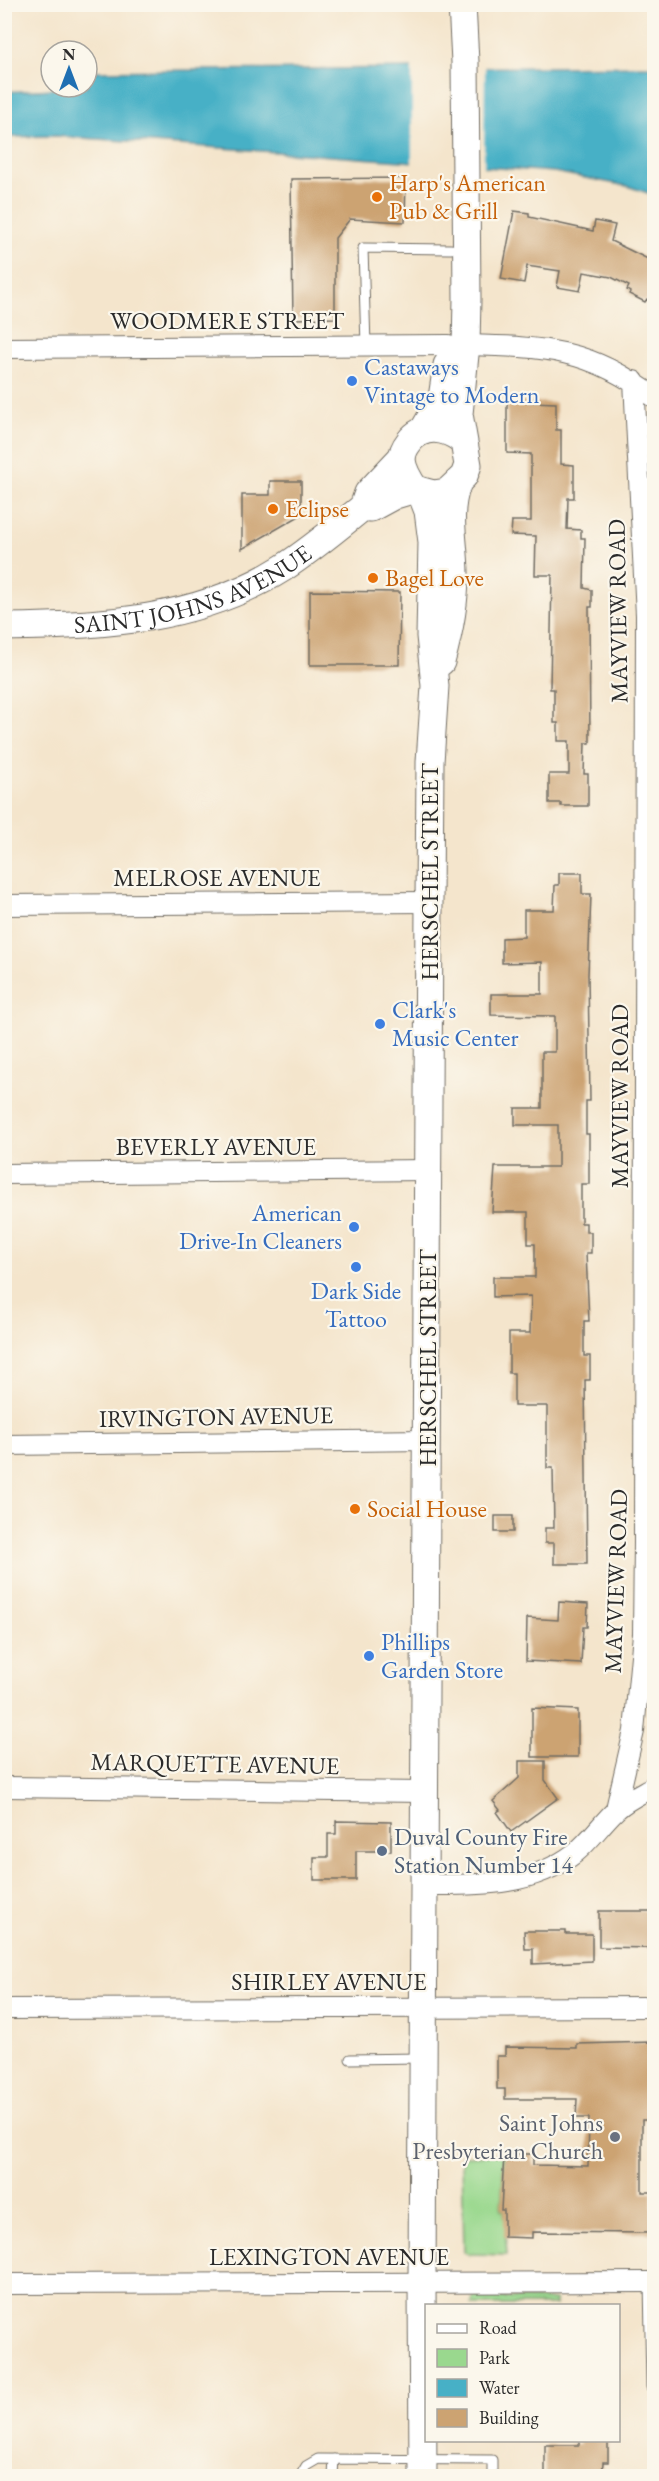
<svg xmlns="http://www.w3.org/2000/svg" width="659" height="2481" font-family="'EB Garamond',serif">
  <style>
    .green { fill: #9ad88e; stroke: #62825c; stroke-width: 1.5 }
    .water { fill: #47b0c6; stroke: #396e78; stroke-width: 1.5 }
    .pier { fill: #f4e5cc }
    .building { fill: #cca372 }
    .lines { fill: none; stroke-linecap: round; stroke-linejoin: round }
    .lane-casing { stroke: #716c63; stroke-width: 11 }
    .street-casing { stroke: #716c63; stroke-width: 22 }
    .secondary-casing { stroke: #716c63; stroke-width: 29 }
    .lane { stroke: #fff; stroke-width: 9 }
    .street { stroke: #fff; stroke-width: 20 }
    .secondary { stroke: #fff; stroke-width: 27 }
    .food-dot { fill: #e8710a; stroke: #fbf7ec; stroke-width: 2 }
    .shop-dot { fill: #3f7fe0; stroke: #fbf7ec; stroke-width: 2 }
    .service-dot { fill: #5c6f8a; stroke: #fbf7ec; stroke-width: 2 }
    .worship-dot { fill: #6b7280; stroke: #fbf7ec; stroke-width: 2 }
    .labels { text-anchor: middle; stroke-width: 4.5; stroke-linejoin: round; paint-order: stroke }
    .food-label { font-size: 24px; fill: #c56008; stroke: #fbf7ec; text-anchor: start }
    .street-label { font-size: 24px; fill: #2b2b2b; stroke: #fbf7ec }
    .shop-label { font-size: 24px; fill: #366cbe; stroke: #fbf7ec; text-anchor: start }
    .service-label { font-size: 24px; fill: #4e5e75; stroke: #fbf7ec; text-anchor: start }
    .worship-label { font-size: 24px; fill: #5b616d; stroke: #fbf7ec; text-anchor: end }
  </style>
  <rect width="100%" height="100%" fill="#fbf7ec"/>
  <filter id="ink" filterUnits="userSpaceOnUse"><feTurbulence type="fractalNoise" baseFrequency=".0167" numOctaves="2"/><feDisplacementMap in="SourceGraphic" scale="12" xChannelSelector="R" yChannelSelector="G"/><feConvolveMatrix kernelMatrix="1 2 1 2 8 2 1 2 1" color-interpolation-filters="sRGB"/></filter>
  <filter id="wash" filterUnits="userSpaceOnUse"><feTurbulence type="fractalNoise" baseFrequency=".008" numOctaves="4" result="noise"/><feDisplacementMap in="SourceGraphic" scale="24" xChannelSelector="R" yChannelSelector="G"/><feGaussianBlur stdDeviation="1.35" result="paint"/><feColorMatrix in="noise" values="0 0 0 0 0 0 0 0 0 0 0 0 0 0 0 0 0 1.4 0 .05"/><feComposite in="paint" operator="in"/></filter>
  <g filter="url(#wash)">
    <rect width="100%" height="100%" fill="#f4e5cc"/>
    <path class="green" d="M504 2155 501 2210H504L507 2255 469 2254 464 2252 462 2156Z
      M474 2297 555 2300V2305H472Z"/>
    <path class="water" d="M654 66V195L627 186 554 172 55 136 5 137 4 92 87 87V71Z"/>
    <path class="pier" d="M485 64 484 171 412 166V65Z"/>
    <g id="blocks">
      <path class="building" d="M406 178 405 222 350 219 335 238V318L293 319 291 179Z
        M514 211 529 213V217L593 231 595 221 615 225 611 241 654 262V303L647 299 645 302 629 294 630 292 627 290 629 286 611 277 584 272 580 291 557 287 560 271 527 266 524 283 501 279Z
        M507 401 556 403V430H561V464L574 465V498H568L567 529 581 530V538H585L584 588 592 590V607H589L590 743H585L584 774H588V806H561V803H549V774H569V741H558V723H554V689H550L552 575H535L536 536 511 535 512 521H531V454L507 453Z
        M270 481H301V515L242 549V495H270Z
        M310 591 400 592 399 665H310Z
        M559 873H582V894H591L588 975 590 1101H586V1134H589V1184H581V1223H586V1232H591V1253H586L589 1321H584V1356H590V1380H585L587 1564H554V1543H545V1528H554L553 1468H547V1406H514V1373H509V1333H530L531 1296 493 1297V1277H535V1244H528V1212H492L495 1167H558V1125H515V1108H542V1052H555V1016L491 1015V994H542V962L502 963V938L524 937V910H554L555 885H559Z
        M495 1516H513V1532H495Z
        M559 1602 588 1604 587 1627H583L581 1664 526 1661 527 1618 558 1620Z
        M532 1708 578 1710V1757H532Z
        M519 1761H545V1780L558 1798 511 1832 497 1812 500 1810 493 1801 519 1778Z
        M336 1821 391 1822V1851H356V1880H314V1857H328V1834H336Z
        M599 1911H653V1948L599 1947Z
        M524 1931H566V1934H592V1961L533 1964V1949H525Z
        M654 2042V2120H642V2192H652V2233L532 2232V2238L504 2237V2210H501L504 2154H533V2165L588 2166 589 2118H576L577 2099H505V2089H497V2056H505V2047L577 2048V2044Z
        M579 2440H608V2462H603L602 2476H545V2445H579Z"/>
    </g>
  </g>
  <g filter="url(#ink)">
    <use href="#blocks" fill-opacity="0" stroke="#716c63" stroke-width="1.5"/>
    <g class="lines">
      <g class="lane-casing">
        <path id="lane" d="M366 346 363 248 451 249
          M350 2059 420 2058
          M649 2282 651 2387H654
          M300 2476 306 2466 318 2459 492 2460V2476
          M333 2476 334 2459"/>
      </g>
      <g class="street-casing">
        <path id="street" d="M466 345C545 347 590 348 654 397
          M4 348 449 345
          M4 905 429 902
          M4 1174 428 1170
          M4 1445 427 1440
          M4 1787 426 1792
          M616 1809 634 1731 643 1634 644 1543 646 615 634 381
          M426 1885C477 1885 531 1887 575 1853 591 1840 601 1824 616 1810 626 1800 642 1793 654 1786
          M4 2009 654 2007
          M4 2284 654 2282"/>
      </g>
      <g class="secondary-casing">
        <g id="secondary">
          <path d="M462 4 465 62 467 299 466 345 459 414 468 465 464 476 447 492 433 494 415 489C409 480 403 471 402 460 402 454 405 447 409 442 423 423 446 428 462 440"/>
          <path d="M423 431 442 398 447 365"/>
          <path d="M421 493 428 511 432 542 430 636 435 686 430 762 429 902 422 2282 423 2476"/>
          <path d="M363 507 371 508 395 495 415 489"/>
          <path id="s1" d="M4 627C101 626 199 621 283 568 311 550 337 528 363 507L368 493 402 457"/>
          <path d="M441 662C449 633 455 603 455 574 455 543 446 515 457 485"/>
        </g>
      </g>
      <use href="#lane" class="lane"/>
      <use href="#street" class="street"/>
      <use href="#secondary" class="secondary"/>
    </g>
  </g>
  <g class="food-dot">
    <circle cx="377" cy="197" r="6"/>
    <circle cx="273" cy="509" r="6"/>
    <circle cx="373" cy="578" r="6"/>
    <circle cx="355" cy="1509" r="6"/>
  </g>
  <g class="shop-dot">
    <circle cx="352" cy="381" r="6"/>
    <circle cx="380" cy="1024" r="6"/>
    <circle cx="354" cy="1227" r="6"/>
    <circle cx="356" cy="1267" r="6"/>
    <circle cx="369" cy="1656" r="6"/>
  </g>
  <circle class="service-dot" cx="382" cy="1851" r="6"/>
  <circle class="worship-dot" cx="615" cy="2137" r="6"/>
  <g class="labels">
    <g class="food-label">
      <text x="389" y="191">Harp's American<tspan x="389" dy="28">Pub &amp; Grill</tspan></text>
      <text x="285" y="517">Eclipse</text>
      <text x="385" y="586">Bagel Love</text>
      <text x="367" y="1517">Social House</text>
    </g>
    <g class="street-label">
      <text x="227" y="329">WOODMERE STREET</text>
      <text dy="8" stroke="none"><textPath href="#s1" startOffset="195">SAINT JOHNS AVENUE</textPath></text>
      <text transform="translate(618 611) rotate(-91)" y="8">MAYVIEW ROAD</text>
      <text transform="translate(430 872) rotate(-90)" y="8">HERSCHEL STREET</text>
      <text x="217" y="886">MELROSE AVENUE</text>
      <text transform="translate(620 1096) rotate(-90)" y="8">MAYVIEW ROAD</text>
      <text x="216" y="1155">BEVERLY AVENUE</text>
      <text transform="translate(428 1358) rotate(-90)" y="8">HERSCHEL STREET</text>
      <text transform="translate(216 1417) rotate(-1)" y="8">IRVINGTON AVENUE</text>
      <text transform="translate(616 1581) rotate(-88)" y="8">MAYVIEW ROAD</text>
      <text transform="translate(215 1764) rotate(1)" y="8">MARQUETTE AVENUE</text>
      <text x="329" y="1990">SHIRLEY AVENUE</text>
      <text x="329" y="2265">LEXINGTON AVENUE</text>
    </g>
    <g class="shop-label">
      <text x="364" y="375">Castaways<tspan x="364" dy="28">Vintage to Modern</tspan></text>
      <text x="392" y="1018">Clark's<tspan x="392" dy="28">Music Center</tspan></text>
      <text x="342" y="1221" text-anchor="end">American<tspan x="342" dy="28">Drive-In Cleaners</tspan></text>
      <text x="356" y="1299" text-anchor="middle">Dark Side<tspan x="356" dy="28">Tattoo</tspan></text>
      <text x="381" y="1650">Phillips<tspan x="381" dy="28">Garden Store</tspan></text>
    </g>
    <g class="service-label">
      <text x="394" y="1845">Duval County Fire<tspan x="394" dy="28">Station Number 14</tspan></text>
    </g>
    <g class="worship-label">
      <text x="603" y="2131">Saint Johns<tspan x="603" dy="28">Presbyterian Church</tspan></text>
    </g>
  </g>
  <rect width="659" height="2481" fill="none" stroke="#fbf7ec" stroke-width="24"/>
  <rect x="425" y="2304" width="195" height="138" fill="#fbf7ec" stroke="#a8a59f" stroke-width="1.5"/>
  <rect x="437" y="2324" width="30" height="9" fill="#ffffff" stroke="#a8a59f" stroke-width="1.5"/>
  <text x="479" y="2334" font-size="18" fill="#2b2b2b">Road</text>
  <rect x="437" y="2349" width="30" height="18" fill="#9ad88e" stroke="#a8a59f" stroke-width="1.5"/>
  <text x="479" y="2364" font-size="18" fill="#2b2b2b">Park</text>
  <rect x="437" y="2379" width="30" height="18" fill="#47b0c6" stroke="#a8a59f" stroke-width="1.5"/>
  <text x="479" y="2394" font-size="18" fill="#2b2b2b">Water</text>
  <rect x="437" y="2409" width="30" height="18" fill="#cca372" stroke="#a8a59f" stroke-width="1.5"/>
  <text x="479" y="2424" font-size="18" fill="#2b2b2b">Building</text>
  <g transform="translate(69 69)"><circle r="28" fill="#fbf7ec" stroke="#a8a59f" stroke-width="1.5"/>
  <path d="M0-4.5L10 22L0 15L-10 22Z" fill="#1f6fb2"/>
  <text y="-9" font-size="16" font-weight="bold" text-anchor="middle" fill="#2b2b2b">N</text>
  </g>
</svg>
